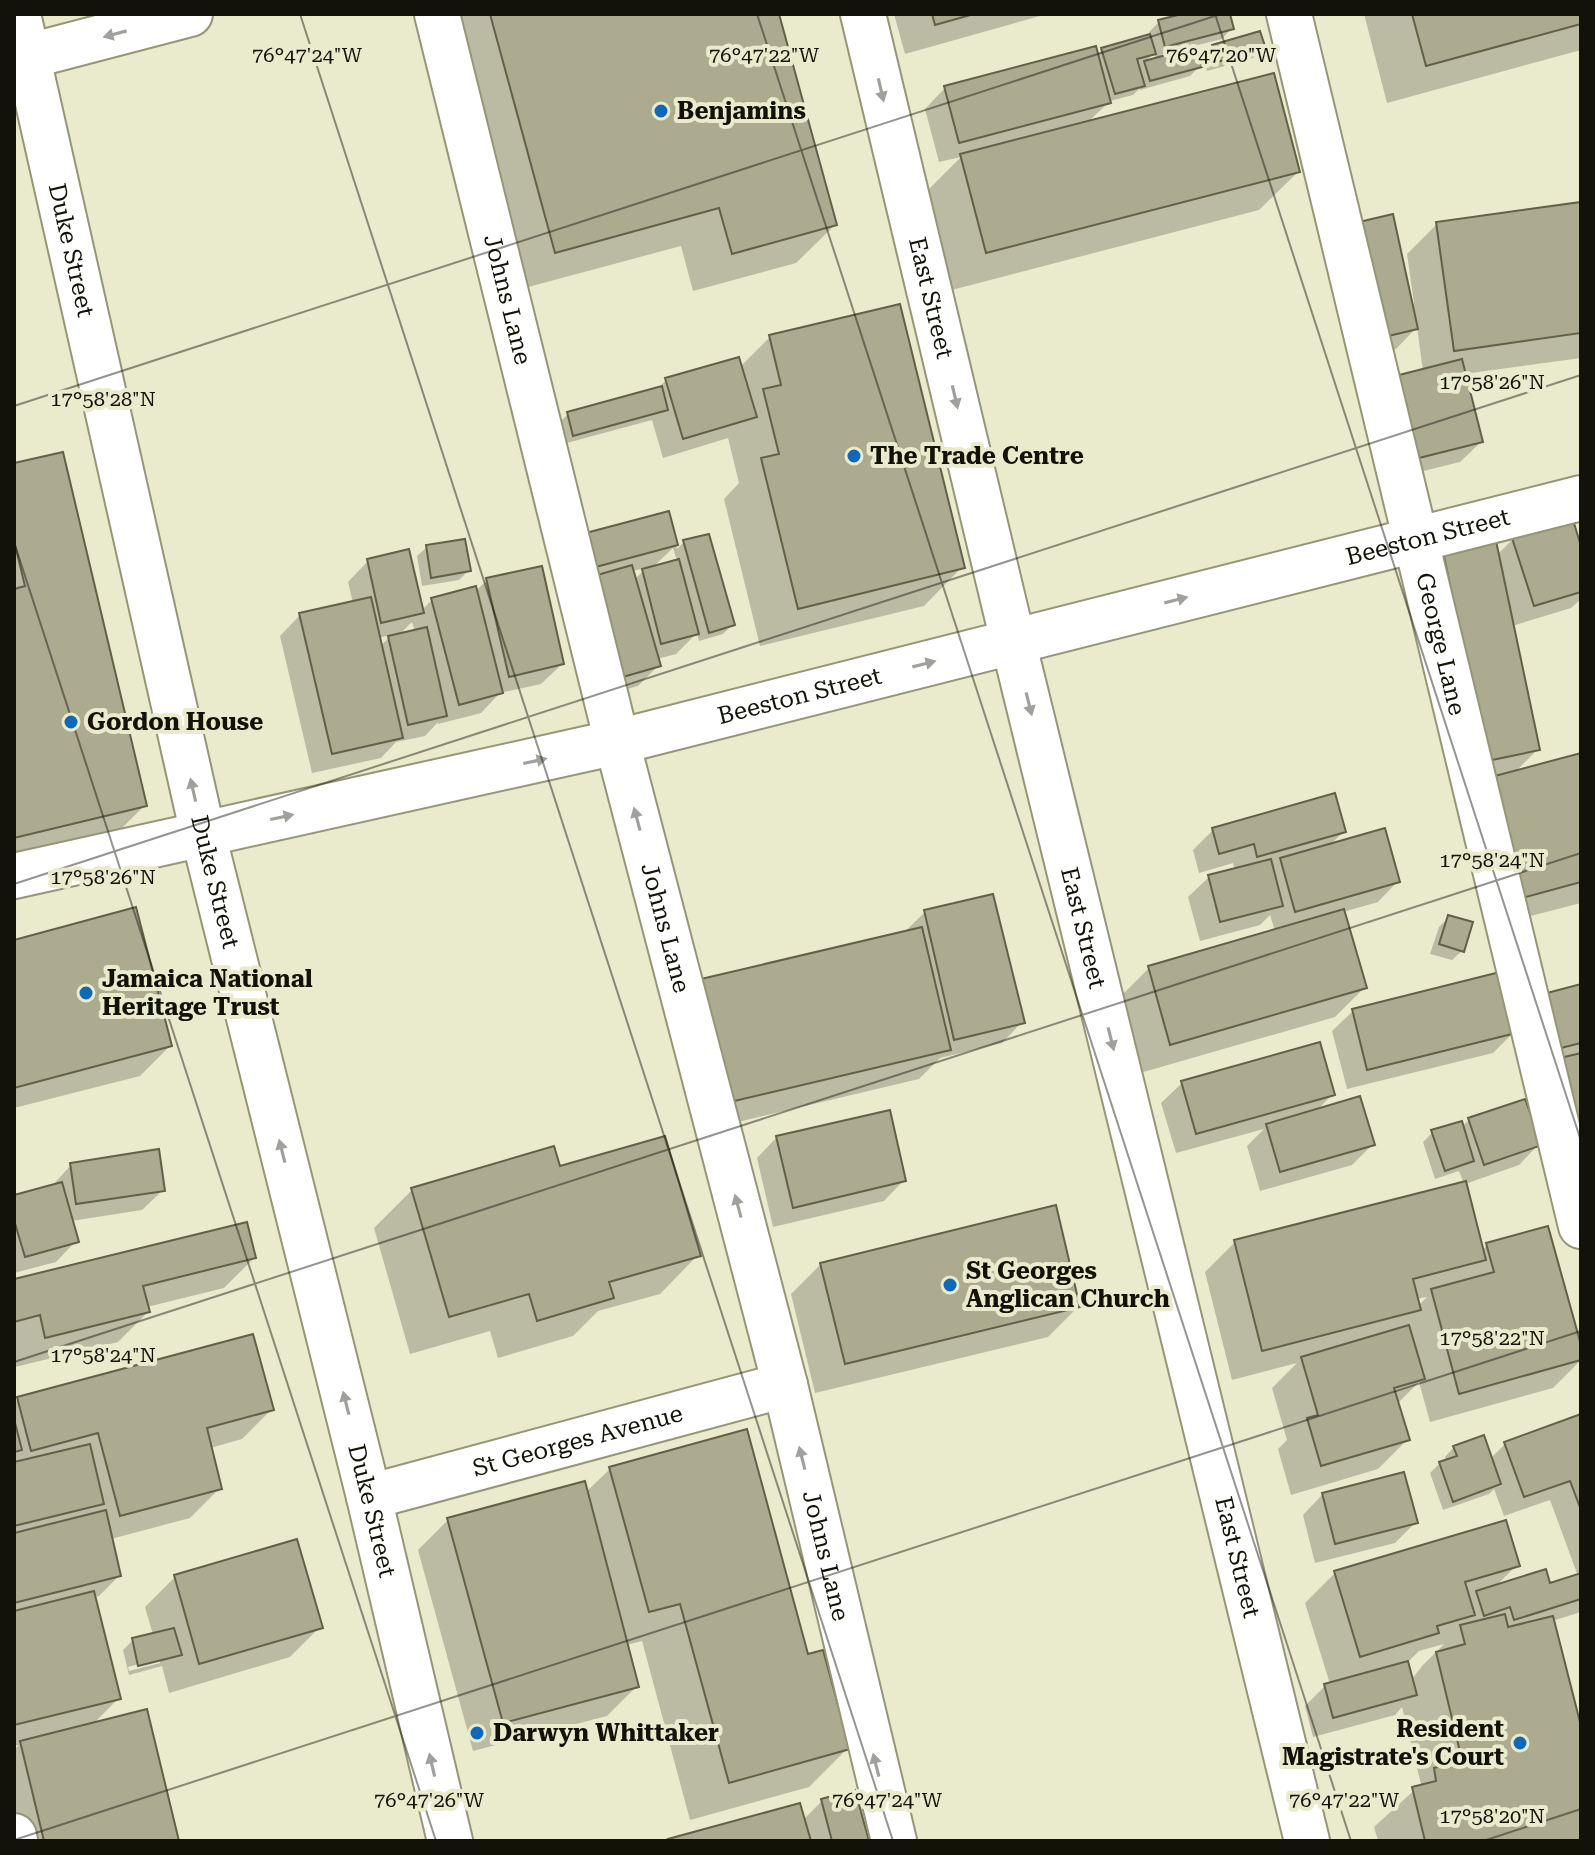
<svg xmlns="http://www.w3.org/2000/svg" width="1595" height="1855" font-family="'Roboto Serif',serif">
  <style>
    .shadow { fill: #0003; fill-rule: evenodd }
    .building { fill: #acab90; stroke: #626148; stroke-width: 2 }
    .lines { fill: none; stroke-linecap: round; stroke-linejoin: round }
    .minor-casing { stroke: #96957a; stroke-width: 48 }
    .tertiary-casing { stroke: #96957a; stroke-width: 48 }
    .secondary-casing { stroke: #96957a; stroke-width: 48 }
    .minor { stroke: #fff; stroke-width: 44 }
    .tertiary { stroke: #fff; stroke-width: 44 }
    .secondary { stroke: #fff; stroke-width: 44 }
    .oneway { fill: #a0a09c }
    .ticks { fill: none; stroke: #121208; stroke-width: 2; stroke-opacity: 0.45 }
    .poi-dot { fill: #1069b6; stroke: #eaeacd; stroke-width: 3 }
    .labels { text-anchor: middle; stroke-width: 8; stroke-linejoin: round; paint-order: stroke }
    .poi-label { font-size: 24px; font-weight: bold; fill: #121208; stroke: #eaeacd; text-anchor: start }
    .street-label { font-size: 24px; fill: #121208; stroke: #eaeacd }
    .ticks-label { font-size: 20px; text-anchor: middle; fill: #121208; stroke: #eaeacd; stroke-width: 8; stroke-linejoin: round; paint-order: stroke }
  </style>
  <rect width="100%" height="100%" fill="#eaeacd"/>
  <path class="shadow" d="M441 14H777L835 225 796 263 693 291 681 246 517 290Z
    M894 14H1047L905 54Z
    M1190 14H1228L1231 29 1222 39 1194 46 1200 66 1190 76 1140 90V88L1133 95 1110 101 1087 123 1298 172 1259 210 948 291 923 195 961 157 939 162 925 109 945 88 1096 56 1102 50 1150 36 1149 32 1159 22ZM1154 53 1156 60 1144 63Z
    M1364 14H1581V50L1387 103Z
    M1213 47 1263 49 1253 58 1207 71 1204 56Z
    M1581 204V358L1464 374 1481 442 1460 462 1399 477 1379 397 1400 377 1423 371 1417 327 1396 349 1364 356 1414 303 1407 254 1437 224Z
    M770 337 962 567 924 606 760 646 724 499 739 483 728 438 663 458 652 420 563 444 558 424 568 414 657 390 666 380 740 367Z
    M14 465 145 805 106 844 14 866Z
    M667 513 677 549 684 542 732 625 723 634 699 641 697 633 676 654 657 659 658 666 638 686 595 698 563 556ZM673 548 677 561 652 568ZM646 568 634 580 632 571Z
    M1513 539 1581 553V599L1571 608 1512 626 1538 749 1514 773 1581 755V903L1492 926 1413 579 1443 549 1497 555Z
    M427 547 469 570 459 580 422 586 417 556Z
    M368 561 421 611 432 600 475 592 487 580 562 664 541 684 500 693 481 713 438 724V722L425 736 396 742 381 758 312 773 280 636 300 615 353 603 348 582ZM412 622 415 632 398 636ZM391 635 380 647 378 638Z
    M1213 830 1344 831 1329 846 1398 881 1378 902 1343 912 1365 987 1335 1017 1140 1073 1119 998 1149 968 1275 931 1270 915 1260 925 1200 941 1188 897 1209 877 1235 870 1233 863 1199 873 1193 850Z
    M925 912 1022 1022 1002 1043 940 1058 919 1079 700 1131Z
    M1449 917 1462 951 1452 960 1430 954 1439 927Z
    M14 942 170 1046 140 1076 14 1108Z
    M1581 986V1208L1528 1015Z
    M1353 1011 1514 1032 1493 1053 1347 1089 1332 1031Z
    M1182 1083 1332 1095 1316 1111 1372 1145 1352 1165 1260 1191 1247 1146 1264 1129 1176 1153 1161 1103Z
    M1469 1120 1539 1144 1519 1165 1465 1184 1482 1251 1487 1245 1581 1352V1360L1553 1388 1430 1422 1419 1382 1397 1404 1408 1439 1378 1469 1291 1495 1278 1449 1287 1440 1272 1388 1297 1363 1232 1380 1205 1272 1235 1242 1464 1184 1459 1171 1435 1179 1423 1142 1433 1132 1461 1128ZM1427 1297 1418 1306 1416 1299Z
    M777 1137 904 1180 884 1201 773 1227 757 1158Z
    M71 1165 163 1190 142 1210 71 1221 76 1241 56 1262 14 1273V1197L51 1187Z
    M558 1169 698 1255 660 1294 598 1311 573 1336 498 1358 490 1331 410 1354 374 1228 412 1190Z
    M254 1258 224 1288 147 1307 148 1312 118 1342 15 1367 14 1281Z
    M821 1264 1078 1307 1048 1337 815 1393 791 1294Z
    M18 1399 272 1409 242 1439 210 1448 220 1488 190 1518 111 1539 119 1576 99 1596 94 1597 119 1698 92 1725 177 1841H14V1750L19 1745 14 1746V1403Z
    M1581 1416V1612L1552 1621 1581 1733V1841H1378L1374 1827 1421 1784 1402 1707 1395 1715 1313 1737 1305 1706 1325 1686 1330 1684 1305 1603 1335 1573 1517 1565 1495 1587 1548 1585 1578 1576 1550 1500 1504 1516 1494 1489 1489 1494 1443 1510 1430 1473 1440 1463 1446 1461 1445 1457 1454 1447 1490 1459 1505 1444ZM1444 1644 1423 1665 1411 1680 1407 1663 1419 1651Z
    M610 1469 806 1656 847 1749 809 1787 690 1820 642 1641 626 1645 637 1686 607 1716 473 1751 418 1550 448 1520 586 1492Z
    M1323 1494 1415 1523 1395 1543 1315 1563 1303 1515Z
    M175 1577 320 1627 290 1657 169 1693 162 1666 129 1675 123 1650 133 1640 153 1635 145 1607ZM160 1658V1663L129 1671 128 1667Z
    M822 1801 867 1841H669L803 1820Z"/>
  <path class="building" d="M490 14H779L837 225 732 254 719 208 555 253Z
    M932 14H974L935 25Z
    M1182 14H1230L1234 29 1165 47 1158 20Z
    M1412 14H1581V24L1426 66Z
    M1260 31 1266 49 1217 62 1212 45Z
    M1150 34 1156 54 1137 59 1145 86 1115 94 1101 48Z
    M1096 46 1111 103 959 143 944 86Z
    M1196 47 1202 67 1150 81 1144 61Z
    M1274 73 1300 172 986 253 960 154Z
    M1581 202V333L1454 351 1436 222Z
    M1393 214 1418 329 1384 337 1359 222Z
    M900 304 965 568 798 609 761 458 779 454 763 389 781 385 769 335Z
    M739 357 757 417 683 439 665 378Z
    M1462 359 1483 442 1419 458 1399 375Z
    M662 386 668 410 573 436 567 412Z
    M63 452 147 806 14 838V589L25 586 14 541V463Z
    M669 511 678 545 592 568 582 534Z
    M1573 520 1581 546V592L1534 606 1512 538Z
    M709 534 735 625 709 633 683 540Z
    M1495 536 1540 750 1487 761 1442 547Z
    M465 539 471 571 431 578 426 545Z
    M409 549 424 613 381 623 367 559Z
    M679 559 699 634 661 644 642 569Z
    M632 565 661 666 616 679 587 578Z
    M542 566 564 664 509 677 486 578Z
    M476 586 503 693 459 705 431 598Z
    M371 597 403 738 332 754 299 613Z
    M427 627 447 716 408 725 388 636Z
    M1581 753V882L1522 898 1491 777Z
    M1335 793 1346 832 1257 857 1254 844 1219 854 1212 828Z
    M1385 828 1400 882 1295 912 1280 858Z
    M1271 859 1283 906 1220 922 1208 875Z
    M993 894 1025 1023 954 1040 924 910Z
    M136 907 172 1046 14 1088V940Z
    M1344 909 1367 988 1170 1045 1148 966Z
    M1448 915 1473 922 1464 952 1439 944Z
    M922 927 951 1050 730 1102 701 979Z
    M1500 972 1516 1033 1367 1070 1352 1009Z
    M1581 984V1043L1561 1048 1547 993Z
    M1320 1042 1335 1095 1196 1134 1181 1081Z
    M1581 1053V1147L1560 1058Z
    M1360 1096 1375 1145 1280 1172 1266 1124Z
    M1525 1099 1542 1145 1484 1165 1468 1118Z
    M890 1110 906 1181 793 1208 776 1136Z
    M1462 1121 1474 1161 1445 1171 1431 1130Z
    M665 1136 701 1256 609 1282 614 1298 537 1321 529 1294 449 1317 411 1188 554 1146 560 1166Z
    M159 1149 165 1191 76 1204 70 1163Z
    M1466 1181 1486 1260 1413 1279 1421 1310 1262 1351 1234 1240Z
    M62 1182 79 1242 25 1257 14 1220V1195Z
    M1056 1205 1080 1307 845 1364 820 1263Z
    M247 1222 256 1258 143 1286 150 1312 45 1338 40 1315 14 1322V1279Z
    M1548 1226 1581 1345V1360L1459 1394 1431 1289 1494 1272 1486 1243Z
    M1409 1325 1425 1379 1394 1388 1410 1440 1321 1466 1307 1418 1318 1415 1301 1357Z
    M253 1334 274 1410 207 1428 222 1489 120 1516 98 1433 31 1451 17 1397Z
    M1581 1414V1510L1570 1481 1524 1497 1504 1442Z
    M14 1419 22 1450 14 1452Z
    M747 1429 808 1654 823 1650 850 1749 729 1783 680 1604 649 1612 609 1467Z
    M1484 1435 1501 1484 1453 1502 1439 1462 1457 1456 1453 1446Z
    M90 1444 104 1504 14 1526V1462Z
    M1404 1472 1418 1523 1335 1544 1322 1493Z
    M585 1481 639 1687 503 1723 447 1518Z
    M106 1510 121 1576 14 1603V1533Z
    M1506 1520 1520 1566 1465 1582 1475 1615 1437 1626 1439 1633 1360 1657 1334 1571Z
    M297 1539 323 1628 199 1664 174 1575Z
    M1546 1569 1550 1583 1581 1573V1599L1514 1620 1510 1607 1484 1616 1476 1591Z
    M94 1591 121 1699 14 1725V1611Z
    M1505 1614 1508 1627 1553 1616 1581 1726V1841H1425L1412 1787 1436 1781 1434 1768 1462 1760 1436 1652 1465 1644 1460 1625Z
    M174 1628 182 1655 138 1666 132 1638Z
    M1408 1661 1417 1695 1333 1718 1324 1684Z
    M147 1709 179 1841H44L20 1741Z
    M855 1790 869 1841H832L821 1799Z
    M800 1803 811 1841H669L668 1839Z"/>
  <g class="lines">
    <g class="minor-casing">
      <g id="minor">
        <path id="s1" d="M437 14 617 742 785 1385 894 1841"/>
        <path id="s2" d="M1289 14 1581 1226"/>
        <path id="s3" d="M14 876 617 742 1581 498"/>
        <path id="s4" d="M369 1497 785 1385"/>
        <path d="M14 1836 15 1841"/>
      </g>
    </g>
    <g class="tertiary-casing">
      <path id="tertiary" d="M14 60 190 14"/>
    </g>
    <g class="secondary-casing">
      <g id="secondary">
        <path id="s5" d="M18 14 203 834 369 1497 450 1841"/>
        <path id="s6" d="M863 14 1013 641 1307 1841"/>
      </g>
    </g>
    <use href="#minor" class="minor"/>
    <use href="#tertiary" class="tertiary"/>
    <use href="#secondary" class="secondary"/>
  </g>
  <defs><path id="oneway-solid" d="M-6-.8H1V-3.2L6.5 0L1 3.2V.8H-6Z" transform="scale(2)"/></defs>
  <g class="oneway">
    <use href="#oneway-solid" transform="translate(115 34) rotate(165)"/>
    <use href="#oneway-solid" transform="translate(881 90) rotate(77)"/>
    <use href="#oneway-solid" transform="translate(955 397) rotate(77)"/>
    <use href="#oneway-solid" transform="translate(1176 600) rotate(-14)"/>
    <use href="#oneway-solid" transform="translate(924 664) rotate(-14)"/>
    <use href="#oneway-solid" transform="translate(1029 704) rotate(76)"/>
    <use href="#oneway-solid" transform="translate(535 761) rotate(-12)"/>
    <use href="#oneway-solid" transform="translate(193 790) rotate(-103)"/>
    <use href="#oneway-solid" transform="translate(282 817) rotate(-12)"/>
    <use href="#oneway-solid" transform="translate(637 819) rotate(-105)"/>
    <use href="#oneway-solid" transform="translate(1111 1039) rotate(76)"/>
    <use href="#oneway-solid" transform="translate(282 1151) rotate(-104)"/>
    <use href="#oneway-solid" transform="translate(738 1206) rotate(-105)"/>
    <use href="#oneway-solid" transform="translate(346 1403) rotate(-104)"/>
    <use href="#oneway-solid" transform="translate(802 1458) rotate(-104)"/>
    <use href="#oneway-solid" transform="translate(432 1765) rotate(-103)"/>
    <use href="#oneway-solid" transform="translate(876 1765) rotate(-104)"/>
  </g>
  <path class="ticks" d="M300 14 893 1841M757 14 1351 1841M1215 14 1581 1141M14 406 1221 14M14 542 436 1841M14 884 1581 375M14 1362 1581 853M14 1840 1581 1331M1483 1841 1581 1809"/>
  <g class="poi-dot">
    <circle cx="661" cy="111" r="8"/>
    <circle cx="854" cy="456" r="8"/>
    <circle cx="71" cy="722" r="8"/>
    <circle cx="86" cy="993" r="8"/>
    <circle cx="950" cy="1285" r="8"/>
    <circle cx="477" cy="1733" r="8"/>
    <circle cx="1520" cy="1743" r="8"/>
  </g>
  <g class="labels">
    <g class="poi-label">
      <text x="677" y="119">Benjamins</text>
      <text x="870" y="464">The Trade Centre</text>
      <text x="87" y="730">Gordon House</text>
      <text x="102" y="987">Jamaica National<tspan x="102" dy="28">Heritage Trust</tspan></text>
      <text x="966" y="1279">St Georges<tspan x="966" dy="28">Anglican Church</tspan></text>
      <text x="1504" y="1737" text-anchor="end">Resident<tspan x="1504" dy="28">Magistrate's Court</tspan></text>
      <text x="493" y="1741">Darwyn Whittaker</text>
    </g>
    <g class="street-label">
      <text dy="8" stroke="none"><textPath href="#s5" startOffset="242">Duke Street</textPath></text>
      <text dy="8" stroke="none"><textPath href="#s6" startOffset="292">East Street</textPath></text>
      <text dy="8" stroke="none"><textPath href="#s1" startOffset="294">Johns Lane</textPath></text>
      <text dy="8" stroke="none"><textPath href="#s3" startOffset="1454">Beeston Street</textPath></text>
      <text dy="8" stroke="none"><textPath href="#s2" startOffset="648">George Lane</textPath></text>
      <text dy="8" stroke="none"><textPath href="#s3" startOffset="806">Beeston Street</textPath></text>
      <text dy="8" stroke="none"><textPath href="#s5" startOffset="890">Duke Street</textPath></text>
      <text dy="8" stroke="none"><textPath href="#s1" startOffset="942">Johns Lane</textPath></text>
      <text dy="8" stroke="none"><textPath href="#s6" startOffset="940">East Street</textPath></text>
      <text dy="8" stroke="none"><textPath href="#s4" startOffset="216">St Georges Avenue</textPath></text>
      <text dy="8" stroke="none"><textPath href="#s5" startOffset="1538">Duke Street</textPath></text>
      <text dy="8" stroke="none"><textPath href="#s1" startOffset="1590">Johns Lane</textPath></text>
      <text dy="8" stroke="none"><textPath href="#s6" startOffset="1588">East Street</textPath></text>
    </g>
  </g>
  <g class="ticks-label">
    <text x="307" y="62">76°47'24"W</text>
    <text x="764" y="62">76°47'22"W</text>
    <text x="1221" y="62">76°47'20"W</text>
    <text x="1492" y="389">17°58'26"N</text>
    <text x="103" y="406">17°58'28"N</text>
    <text x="1492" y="867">17°58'24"N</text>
    <text x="103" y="884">17°58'26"N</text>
    <text x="1492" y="1345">17°58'22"N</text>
    <text x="103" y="1362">17°58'24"N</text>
    <text x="429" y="1807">76°47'26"W</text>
    <text x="887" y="1807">76°47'24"W</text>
    <text x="1344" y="1807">76°47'22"W</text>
    <text x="1492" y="1823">17°58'20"N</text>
  </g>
  <rect width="1595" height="1855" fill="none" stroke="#121208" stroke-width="32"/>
</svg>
